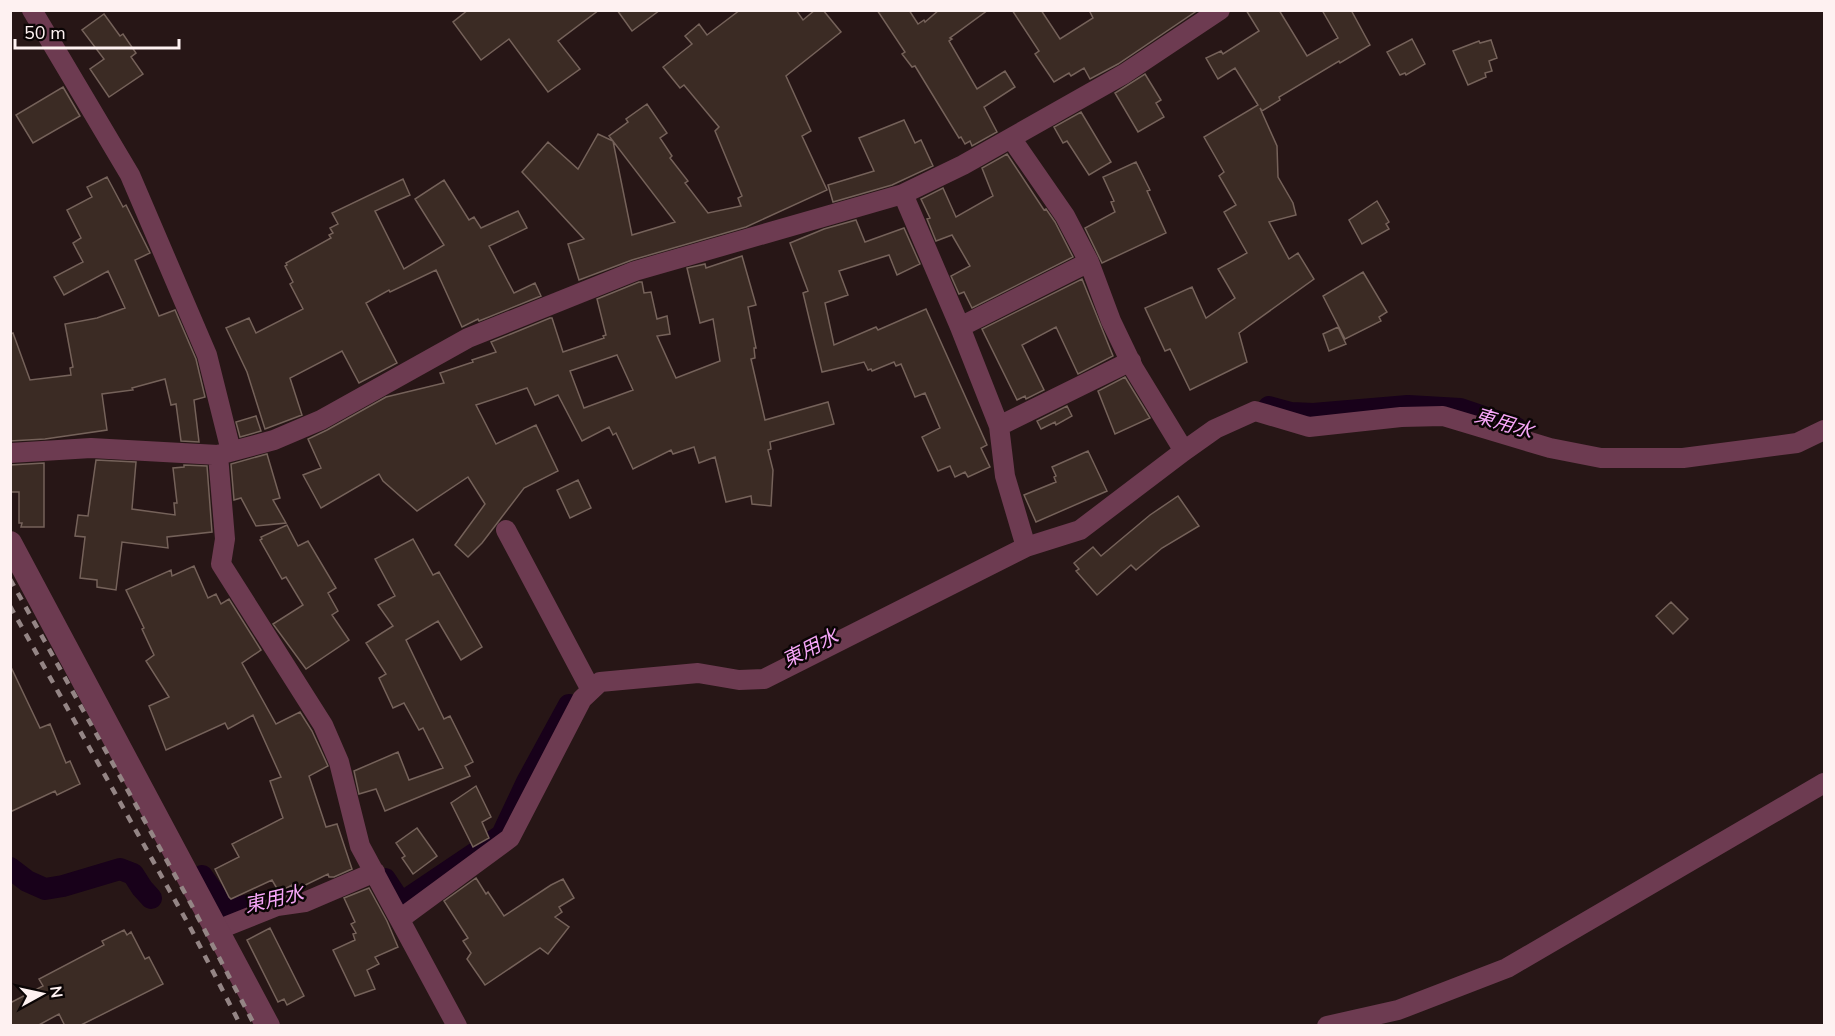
<svg xmlns="http://www.w3.org/2000/svg" width="1835" height="1036" font-family="'Nunito Sans','Noto Sans JP',sans-serif">
  <style>
    .lines { fill: none; stroke-linecap: round; stroke-linejoin: round }
    .canal { stroke: #18011a; stroke-width: 22 }
    .building { fill: #3b2b24; stroke: #75625a; stroke-width: 1.5; fill-rule: evenodd }
    .minor { stroke: #6d3b51; stroke-width: 20 }
    .tertiary { stroke: #6d3b51; stroke-width: 24 }
    .rail { stroke: #948585; stroke-width: 4.5; stroke-dasharray: 8 8; stroke-linecap: butt }
    .labels { text-anchor: middle; stroke-width: 5; stroke-linejoin: round; paint-order: stroke }
    .water-label { font-size: 20px; font-style: italic; fill: #f5a5f7; stroke: #0b0505 }
  </style>
  <rect width="100%" height="100%" fill="#271616"/>
  <g class="lines">
    <path class="canal" d="M1269 407 1291 413 1313 414 1408 406 1460 409 1516 428
      M10 868 27 881 45 889 63 886 120 869 133 874 142 888 151 898
      M202 876 226 910 289 897
      M385 879 401 903 502 835 527 782 569 705"/>
  </g>
  <path class="building" d="M468 10H599L558 41 580 69 548 92 509 39 481 60 453 22Z
    M617 10H660L632 31Z
    M740 10H796L803 20 815 10H823L841 32 786 76 811 131 802 136 827 190 746 227 632 260 579 280 568 244 584 239 522 172 548 142 578 169 598 134 613 141 632 235 675 222 609 136 628 122 626 119 647 104 667 133 660 138 672 156 670 158 688 181 685 183 708 213 741 206 738 198 742 196 715 131 719 127 684 85 680 88 663 67 692 44 685 36 699 24 707 35Z
    M877 10H909L918 24 924 20 925 22 939 10H988L950 38 952 39 949 41 977 89 1005 71 1015 87 984 107 997 132 972 146 970 141 965 144 961 137 959 138 915 66 912 67 902 54 905 52Z
    M1012 10H1041L1060 39 1093 18 1089 10H1198L1118 64 1090 79 1084 68 1071 76 1069 73 1054 82 1035 54 1039 51Z
    M1246 10H1279L1307 56 1338 38 1322 10H1351L1370 45 1340 63 1339 61 1279 97 1280 100 1262 111 1260 108 1277 146 1278 177 1293 203 1296 215 1269 222 1289 259 1298 253 1314 279 1239 333 1247 362 1190 390 1170 349 1165 351 1145 308 1192 287 1206 318 1235 298 1218 269 1247 253 1224 212 1236 205 1219 176 1224 172 1204 137 1258 105 1235 68 1218 79 1206 58 1221 51 1223 54 1259 31Z
    M104 14 120 36 123 34 136 53 131 57 143 74 109 97 90 69 104 59 82 30Z
    M1412 39 1425 64 1406 75 1405 73 1400 75 1387 52Z
    M1491 40 1497 58 1489 61 1492 71 1485 73 1486 77 1468 85 1453 51 1479 41 1480 43Z
    M1145 74 1161 100 1156 103 1164 117 1138 132 1115 93Z
    M63 87 80 116 33 143 16 115Z
    M1081 112 1111 162 1089 175 1067 141 1063 143 1054 127Z
    M904 120 915 143 921 140 933 166 892 185 833 202 828 185 874 171 859 138Z
    M1007 154 1044 210 1046 209 1055 222 1073 257 972 308 964 292 959 294 951 276 970 266 952 235 936 241 927 219 930 218 921 199 943 188 956 217 993 196 982 168Z
    M1136 162 1150 190 1147 191 1166 233 1102 263 1085 228 1115 212 1111 202 1114 201 1103 177Z
    M107 177 123 207 126 205 150 253 135 260 159 316 175 310 196 359 205 397 194 400 199 442 181 441 176 404 171 405 165 379 132 388 133 390 102 394 107 430 45 439 10 441V334L13 333 30 380 71 375 70 368 73 367 65 324 97 318 125 308 108 271 64 295 54 277 83 262 73 243 81 238 67 210 92 197 87 187Z
    M403 179 410 195 375 211 404 269 444 245 415 199 444 180 469 220 474 217 481 228 518 211 527 228 489 246 514 293 535 283 541 296 479 321 478 319 462 327 436 270 390 292 389 290 366 303 397 363 359 383 342 351 290 378 302 415 265 429 247 372 226 328 249 318 256 333 303 309 290 284 293 282 285 266 287 265 286 263 331 238 329 235 333 233 330 228 338 224 332 213Z
    M1377 201 1389 222 1386 224 1389 229 1362 244 1349 220Z
    M856 220 865 242 904 228 920 264 897 275 889 255 839 271 848 295 825 303 834 345 876 327 878 330 926 309 987 445 981 448 990 467 968 477 965 472 955 477 950 466 938 471 922 437 940 428 925 393 915 397 901 364 896 366 894 362 872 371 871 369 868 370 864 362 822 372 803 293 808 291 790 243 824 229Z
    M742 256 756 305 748 307 756 348H754L755 358 751 359 765 420 828 402 834 424 770 442 771 449 768 450 773 470 771 506 752 504 751 496 726 502 715 457 699 463 694 447 673 454 671 450 633 469 616 433 613 435 609 427 582 441 558 395 535 405 527 388 476 405 496 444 536 425 558 471 524 488 482 543 468 557 455 545 485 504 468 477 417 511 383 481 379 474 321 508 303 475 321 468 308 439 327 430 386 397 444 383 440 373 473 362 472 360 496 352 491 342 550 318H552L563 352 604 338 603 336 606 335 597 299 639 282H642L644 293 651 292 657 319 667 316 670 334 657 336 676 378 720 361 713 319 700 323 687 268 705 264 706 268ZM617 355 633 390 584 408 570 371Z
    M1363 272 1387 312 1379 317 1381 321 1345 339 1323 296Z
    M1082 279 1113 356 1078 374 1056 327 1022 345 1044 390 1026 399 1025 396 1017 400 982 329Z
    M1338 327 1346 344 1329 351 1323 334Z
    M1125 377 1150 418 1115 434 1098 391Z
    M1067 406 1072 416 1056 425 1055 422 1041 429 1037 421Z
    M256 416 261 431 240 437 236 422Z
    M1088 451 1107 491 1036 522 1024 495 1056 482 1054 477 1056 476 1052 467Z
    M267 454 280 498 273 500 286 523 256 526 241 498 234 500 231 464Z
    M96 460 136 462 132 509 175 515 174 503H177L173 468 184 467V465L207 466 212 532 167 537 168 548 122 542 116 590 97 587V580L80 578 85 537 75 536 78 515 88 516Z
    M44 463V527H21L22 523H19V492H10V465Z
    M578 480 591 508 570 518 557 490Z
    M1178 496 1199 526 1162 548 1136 570 1131 565 1097 595 1076 571 1079 569 1074 563 1093 547 1101 556 1150 515Z
    M287 525 298 546 308 541 336 588 328 593 338 611 332 615 349 640 306 669 273 624 303 605 286 577 282 579 260 540 262 539 261 537Z
    M413 539 433 575 439 572 482 647 461 660 438 621 406 640 444 719 450 716 473 762 465 766 470 776 385 811 376 789 359 794 354 771 398 752 409 780 443 768 423 728 419 730 404 703 393 708 379 678 386 674 366 643 393 626 378 605 395 596 375 559Z
    M194 566 208 598 216 594 221 604 229 599 261 650 242 663 276 724 300 712 312 731 328 766 309 776 326 827 337 824 352 869 334 877H329L328 874 295 890 292 885 279 892 272 880 231 899 229 897 215 869 239 857 232 844 283 818 270 781 281 777 253 715 228 729 225 723 166 750 149 706 169 697 146 661 154 655 142 629 144 628 126 590 171 570 172 576Z
    M1671 602 1688 619 1673 634 1656 616Z
    M10 665 40 728 50 724 66 763 70 761 80 784 57 795 55 791 10 812Z
    M476 786 491 817 482 822 489 838 473 847 451 803Z
    M417 828 437 856 413 874 402 858 405 856 396 843Z
    M476 878 486 894 488 892 504 916 551 885 563 879 574 898 559 907 562 912 555 917 569 927 548 954 540 948 485 985 467 959 471 953 463 941 468 938 444 901Z
    M369 888 387 921 398 947 375 957 379 964 367 970 375 989 355 996 333 950 355 940 353 934 356 933 351 924 355 922 344 898Z
    M270 928 304 996 287 1005 284 999 278 1002 247 940Z
    M124 930 127 935 131 932 145 959 149 957 163 984 79 1026H65L59 1014 37 1026H10V1003L43 986 39 979 104 945 102 941Z"/>
  <g class="lines">
    <path class="minor" d="M32 10 130 175 207 355 231 451
      M1011 138 1065 216 1089 262 1111 321 1134 369 1184 451 1215 429 1255 411 1309 427 1401 417 1443 416 1550 448 1601 458H1683L1797 443 1824 430
      M903 194 960 327
      M999 426 960 327 1089 262
      M10 453 91 448 218 455 274 440 321 420 468 338 635 271 903 194 963 165 1124 74 1220 10
      M218 455 225 539 221 564 323 725 339 762 360 846 457 1026
      M506 530 591 690
      M1026 547 1005 476 999 426 1131 361
      M400 919 510 838 582 699 600 682 698 673 739 680 764 679 1026 547 1080 530 1184 451
      M217 930 277 906 305 902 375 872
      M1327 1026 1398 1010 1507 968 1824 783"/>
    <path class="tertiary" d="M10 543 268 1026"/>
    <path class="rail" d="M10 579 191 904 255 1026
      M10 606 190 927 241 1026"/>
  </g>
  <g class="labels">
    <g class="water-label">
      <text transform="translate(1504 423) rotate(17)" y="7">東用水</text>
      <text transform="translate(810 648) rotate(-27)" y="7">東用水</text>
      <text transform="translate(274 899) rotate(-13)" y="7">東用水</text>
    </g>
  </g>
  <rect width="1835" height="1036" fill="none" stroke="#fef1f1" stroke-width="24"/>
  <g transform="translate(42 994) rotate(82)" stroke="#0b0505" stroke-width="4.5" paint-order="stroke">
  <path d="M0-4.5L10 22L0 15L-10 22Z" fill="#fef1f1"/>
  <text y="-9" font-size="16" font-weight="bold" text-anchor="middle" fill="#fef1f1">N</text>
  </g>
  <path d="M15 39v9h164v-9" fill="none" stroke="#fef1f1" stroke-width="3"/>
  <text x="24" y="39" font-size="18" fill="#fef1f1" stroke="#0b0505" stroke-width="4.5" paint-order="stroke">50 m</text>
</svg>
